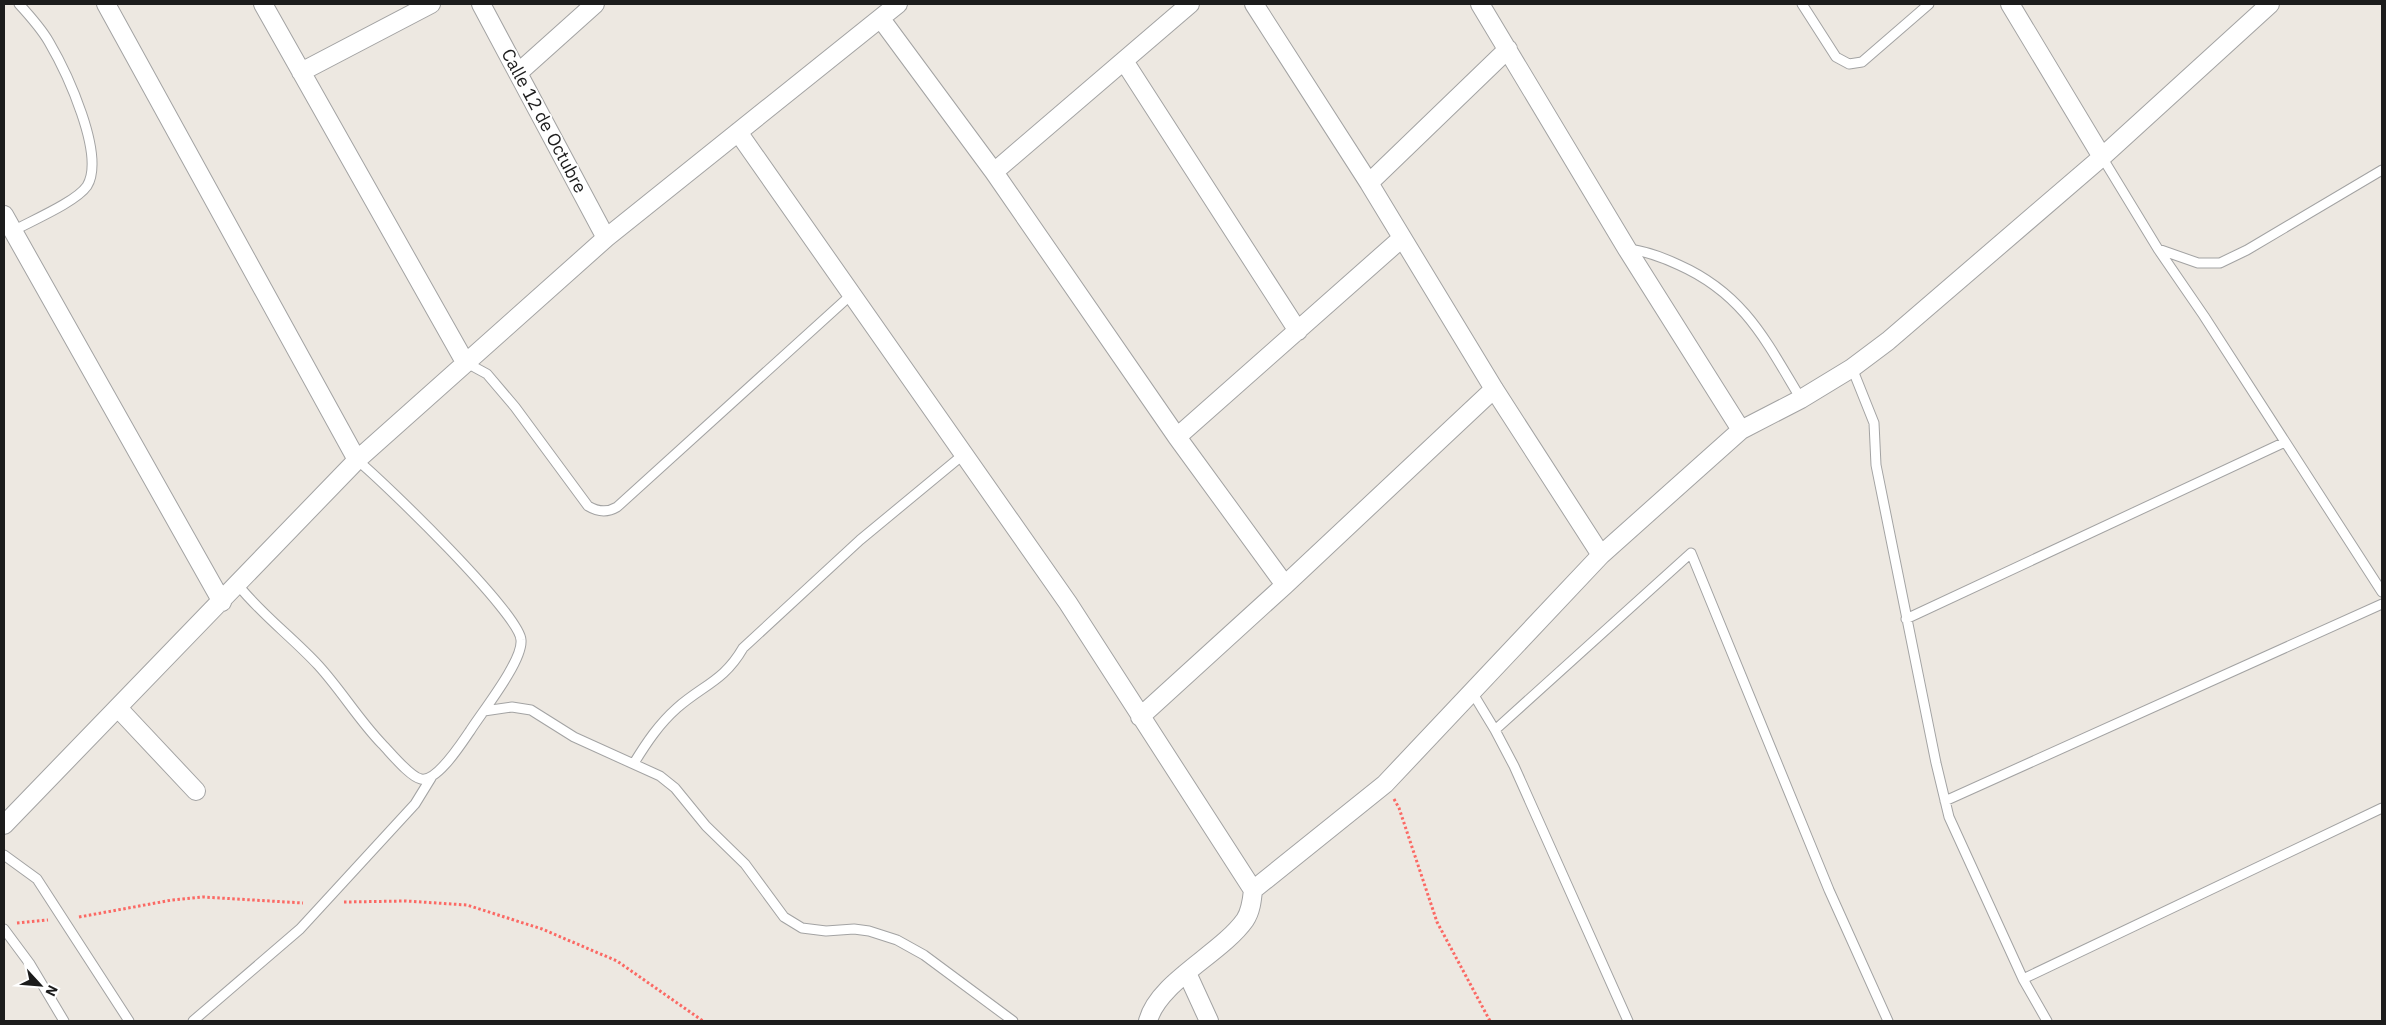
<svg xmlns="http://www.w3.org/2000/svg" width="2386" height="1025" font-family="'IBM Plex Sans',sans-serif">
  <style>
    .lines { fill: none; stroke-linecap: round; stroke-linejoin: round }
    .service-casing { stroke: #a3a3a3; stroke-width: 11 }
    .minor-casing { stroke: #a3a3a3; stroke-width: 20 }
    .path { stroke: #fb6964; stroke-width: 3; stroke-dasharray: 2.5 2.5; stroke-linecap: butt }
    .service { stroke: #fff; stroke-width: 9 }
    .minor { stroke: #fff; stroke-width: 18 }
    .labels { text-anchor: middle; stroke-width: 4; stroke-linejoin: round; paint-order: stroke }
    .street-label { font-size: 18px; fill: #1c1c1c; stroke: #fff }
  </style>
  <rect width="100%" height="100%" fill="#ede8e1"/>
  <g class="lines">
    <g class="service-casing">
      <path id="service" d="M1802 4 1836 57 1849 64 1862 62 1929 4
        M2102 157 2158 249 2204 316 2382 592
        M13 231C31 221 76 202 87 186 106 155 66 71 49 42 41 28 30 16 19 4
        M1628 249C1647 251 1662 257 1679 265 1744 294 1766 341 1801 399
        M2158 249 2198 263H2220L2247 250 2382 170
        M465 362 487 374 515 407 588 506C598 512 607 513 617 507L852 294
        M1852 368 1874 423 1876 465 1936 763 1949 817 2023 979 2047 1021
        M238 585C262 615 292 637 318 665 341 690 358 719 382 744 390 752 410 777 421 779 437 782 461 744 470 731 482 712 523 661 521 640 520 614 384 482 357 460
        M1906 619 2285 442
        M1472 692 1495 730 1514 766 1628 1021
        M484 711 512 707 531 710 574 737 660 776 675 788 706 826 745 864 784 917 802 928 826 931 854 929 869 931 897 940 924 955 1013 1021
        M1495 730 1691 553 1829 890 1888 1021
        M634 763C647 742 659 724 677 708 703 685 724 681 743 648L860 540 964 454
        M1945 801 2382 604
        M4 855 37 879 129 1021
        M4 929 30 964 64 1021
        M2023 979 2382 808
        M193 1021 300 929 415 804 431 778"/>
    </g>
    <g class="minor-casing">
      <path id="minor" d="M106 4 357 460
        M263 4 465 362
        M481 4 606 238
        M1254 4 1369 183 1494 389 1601 555
        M1480 4 1627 249 1741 430
        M2010 4 2102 157
        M881 19 994 172 1177 437 1285 585
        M1124 61 1298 331
        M301 72 431 4
        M518 73 595 4
        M738 132 1068 603 1253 890
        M994 172 1190 4
        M1369 183 1508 49
        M4 215 222 602
        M1177 437 1402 238
        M118 708 196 791
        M1140 717 1285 585 1494 389
        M4 825 357 460 606 238 898 4
        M1187 973 1209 1021
        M1148 1021C1158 982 1221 954 1245 920 1251 911 1252 900 1253 890L1385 784 1601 555 1741 430 1801 399 1852 368 1888 341 2102 157 2270 4"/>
    </g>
    <path class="path" d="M1394 799 1399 808 1437 922 1490 1021
      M344 902 406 901 467 905 542 929 617 961 703 1021
      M79 917 172 900 203 897 303 903
      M17 923 48 920"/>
    <use href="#service" class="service"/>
    <use href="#minor" class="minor"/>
  </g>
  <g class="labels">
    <g class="street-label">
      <text transform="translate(544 121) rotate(62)" y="6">Calle 12 de Octubre</text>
    </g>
  </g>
  <rect width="2386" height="1025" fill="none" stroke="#1c1c1c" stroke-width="10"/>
  <g transform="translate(40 985) rotate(116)" stroke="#ffffff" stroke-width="4" paint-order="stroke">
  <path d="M0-4L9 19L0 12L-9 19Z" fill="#1c1c1c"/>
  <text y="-8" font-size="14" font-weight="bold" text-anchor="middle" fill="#1c1c1c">N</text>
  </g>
</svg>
